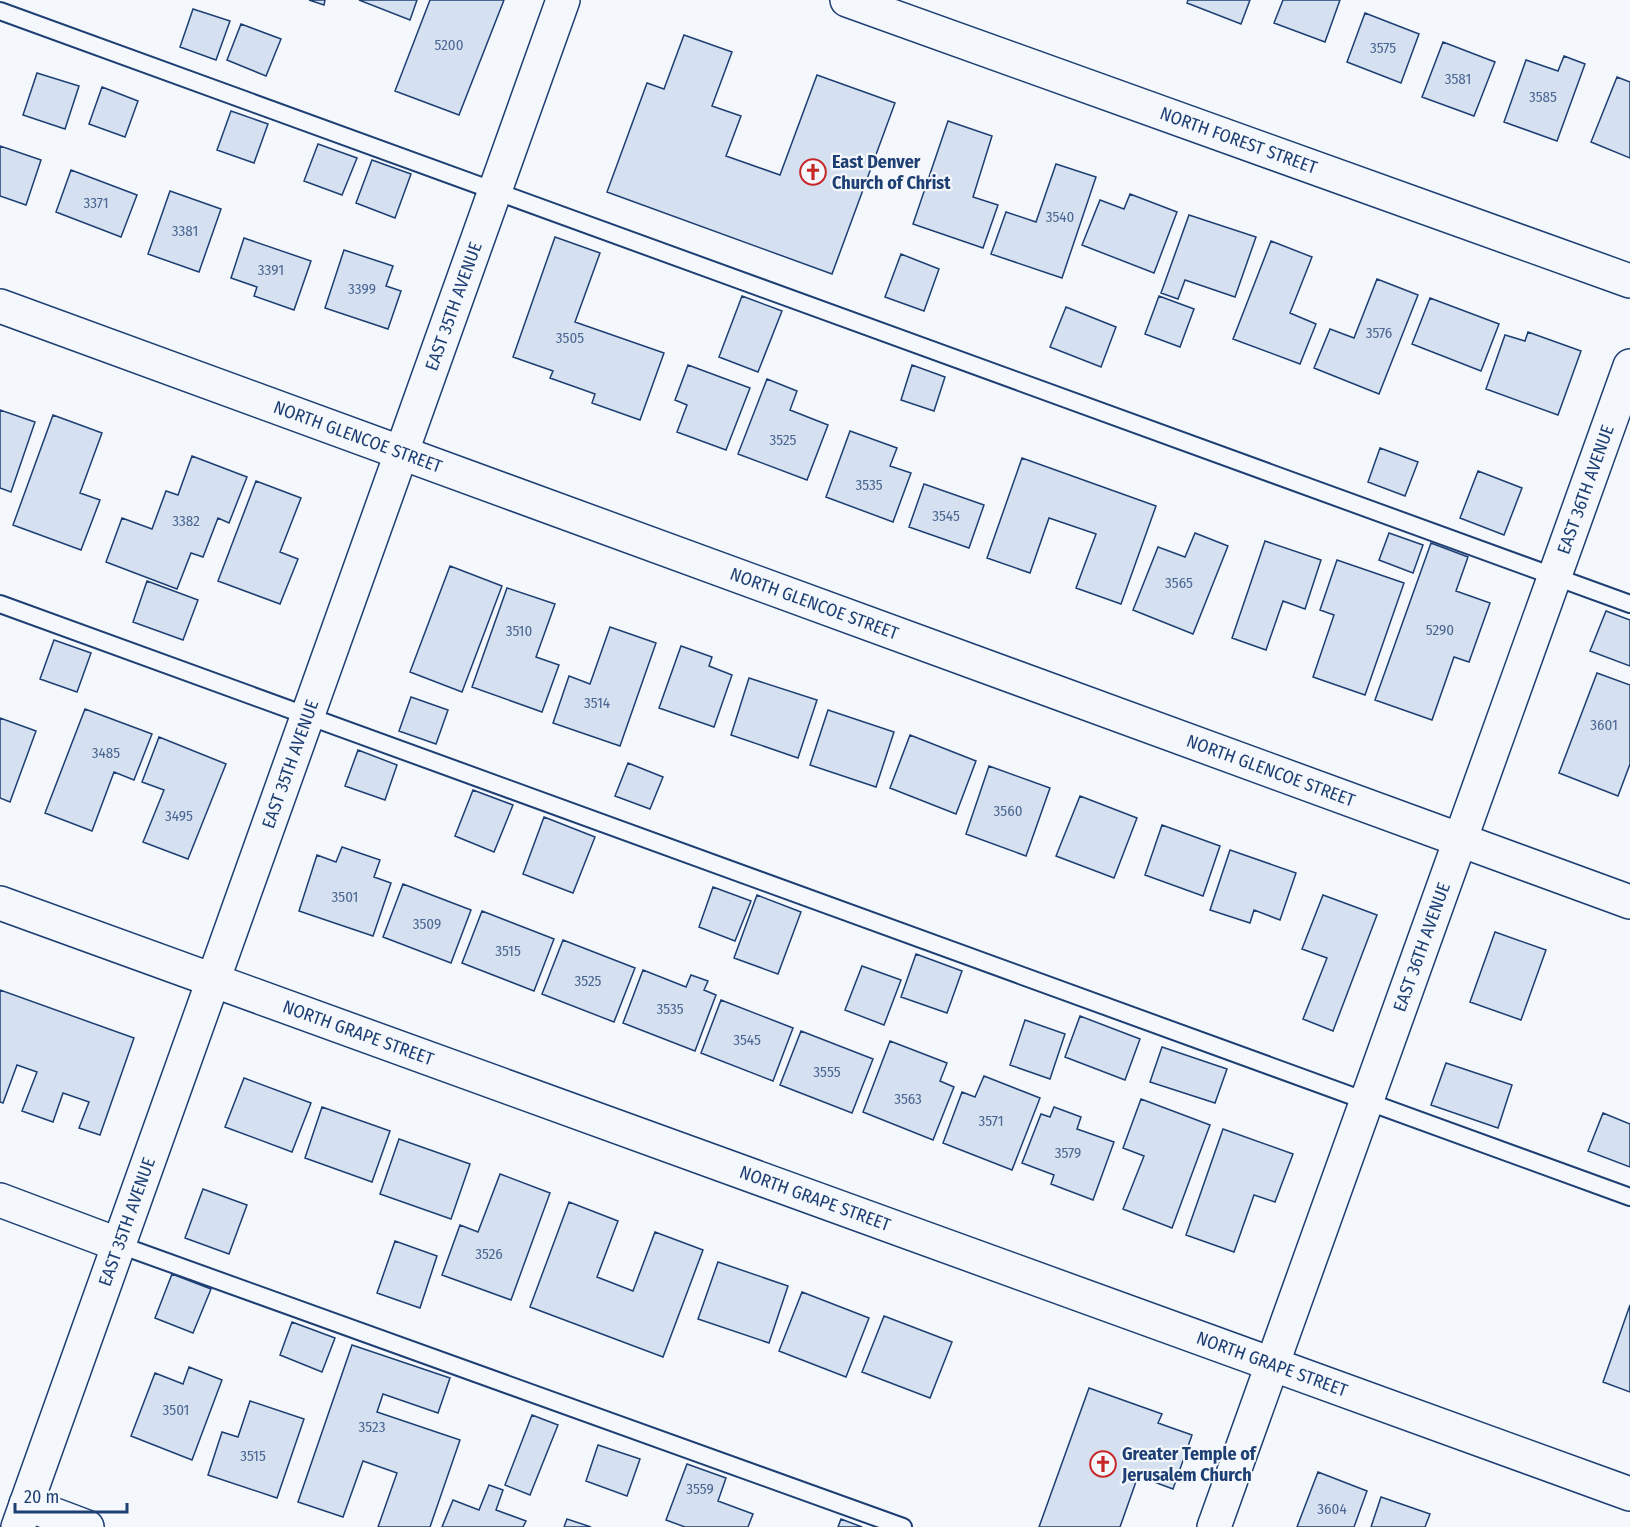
<svg xmlns="http://www.w3.org/2000/svg" width="1630" height="1527" font-family="'Fira Sans Condensed',sans-serif">
  <style>
    .building { fill: #d5e0f0; stroke: #1d3f73; stroke-width: 1.5 }
    .lines { fill: none; stroke-linecap: round; stroke-linejoin: round }
    .service-casing { stroke: #1d3f73; stroke-width: 20 }
    .minor-casing { stroke: #1d3f73; stroke-width: 36 }
    .tertiary-casing { stroke: #1d3f73; stroke-width: 36 }
    .service { stroke: #f4f7fb; stroke-width: 16 }
    .minor { stroke: #f4f7fb; stroke-width: 33 }
    .tertiary { stroke: #f4f7fb; stroke-width: 33 }
    .labels { text-anchor: middle; stroke-width: 4.5; stroke-linejoin: round; paint-order: stroke }
    .number-label { font-size: 15px; fill: #4b6792 }
    .street-label { font-size: 18px; fill: #1d3f73; stroke: #f4f7fb }
    .poi-label { font-size: 18px; font-weight: bold; fill: #1d3f73; stroke: #f4f7fb; text-anchor: start }
  </style>
  <rect width="100%" height="100%" fill="#f4f7fb"/>
  <path class="building" d="M309 0H325L324 5Z
    M359 0H417L410 20Z
    M430 0H504L459 115 395 91Z
    M1188 0H1250L1241 24 1187 3Z
    M1283 0H1340L1325 42 1274 23Z
    M193 9 230 21 216 60 180 47Z
    M1365 13 1419 34 1401 83 1347 62Z
    M241 24 281 39 266 76 227 60Z
    M684 35 732 52 712 106 741 116 726 156 780 175 817 75 895 103 832 274 607 192 647 83 664 89Z
    M1443 42 1495 62 1474 116 1422 97Z
    M1564 56 1585 64 1557 141 1504 122 1526 60 1558 71Z
    M37 73 79 86 65 129 23 115Z
    M1617 77 1630 82V158L1591 142Z
    M102 87 138 101 125 137 89 124Z
    M231 111 268 124 254 163 217 150Z
    M948 121 992 136 973 197 998 205 983 248 913 224Z
    M318 144 357 158 342 195 304 181Z
    M0 146 41 160 26 205 0 196Z
    M372 160 411 174 395 218 356 203Z
    M1056 164 1096 177 1062 278 991 254 1006 212 1036 222Z
    M71 170 137 195 121 237 56 212Z
    M170 191 221 209 199 272 148 254Z
    M1130 194 1177 212 1154 273 1082 245 1100 200 1124 209Z
    M1189 215 1256 237 1235 297 1185 280 1178 299 1161 293Z
    M555 237 600 253 575 322 664 353 640 420 592 403 595 394 550 378 553 371 513 357Z
    M244 238 311 261 294 310 254 296 257 287 231 278Z
    M1271 241 1312 257 1290 313 1316 324 1300 364 1233 339Z
    M344 250 393 266 386 286 401 291 388 329 325 308Z
    M901 254 939 269 924 311 885 297Z
    M1377 279 1418 295 1379 394 1314 368 1330 329 1354 338Z
    M742 296 782 311 758 372 719 357Z
    M1159 296 1194 309 1180 347 1145 334Z
    M1430 298 1499 324 1481 371 1412 344Z
    M1066 307 1116 327 1101 367 1050 347Z
    M1528 332 1581 351 1558 415 1486 389 1505 335 1525 341Z
    M688 365 750 388 726 450 677 432 687 405 675 400Z
    M912 365 945 377 934 411 901 400Z
    M767 379 797 391 790 410 828 425 807 480 738 454Z
    M0 410 35 422 11 492 0 488Z
    M53 415 102 433 80 493 100 500 81 550 13 525Z
    M850 431 897 448 890 466 911 473 893 522 826 497Z
    M1380 448 1418 462 1405 496 1368 482Z
    M192 456 247 477 229 523 218 518 203 557 191 553 177 589 106 562 122 518 152 529 166 491 178 495Z
    M1022 458 1156 506 1121 604 1076 588 1096 534 1049 518 1030 573 987 558Z
    M1478 471 1522 488 1504 535 1460 518Z
    M256 481 301 498 280 552 298 559 280 604 218 581Z
    M924 484 984 505 969 548 909 527Z
    M1195 533 1228 546 1193 634 1133 610 1158 547 1185 557Z
    M1389 533 1423 545 1413 573 1379 560Z
    M1265 541 1321 560 1305 609 1283 601 1266 650 1232 638Z
    M1431 543 1468 557 1456 591 1490 603 1469 662 1454 657 1432 720 1375 700Z
    M1337 560 1404 583 1365 695 1313 677 1334 615 1320 610Z
    M450 566 502 586 462 692 410 672Z
    M147 581 198 600 183 640 133 622Z
    M507 588 555 604 536 657 559 665 542 712 472 687Z
    M1606 611 1630 620V666L1590 651Z
    M610 627 656 643 620 746 553 723 569 676 590 684Z
    M54 640 91 653 77 692 40 679Z
    M681 646 712 657 709 666 732 675 714 727 659 708Z
    M1597 673 1630 685V764L1618 796 1559 773Z
    M749 678 817 700 798 758 731 735Z
    M411 697 448 710 436 744 399 731Z
    M85 709 152 734 134 780 114 772 92 831 45 813Z
    M828 710 894 732 876 787 810 765Z
    M0 718 36 731 10 802 0 798Z
    M910 735 976 761 956 814 890 788Z
    M159 737 226 764 188 859 143 842 164 790 142 782Z
    M358 750 397 765 385 800 345 786Z
    M628 763 663 777 650 809 615 796Z
    M989 766 1050 788 1026 856 966 834Z
    M473 790 513 805 494 852 455 836Z
    M1080 796 1137 818 1114 878 1056 856Z
    M544 817 595 837 573 893 523 874Z
    M1162 825 1220 846 1203 896 1145 875Z
    M342 847 380 860 374 877 391 883 373 936 299 911 317 855 336 862Z
    M1230 850 1296 873 1280 920 1254 910 1250 923 1210 910Z
    M403 884 471 910 451 963 383 937Z
    M713 887 751 901 735 941 699 927Z
    M757 895 801 912 778 974 734 958Z
    M1323 895 1377 915 1333 1031 1303 1019 1327 958 1302 949Z
    M482 911 554 939 534 991 462 963Z
    M1495 932 1546 950 1521 1020 1470 1002Z
    M563 940 635 968 614 1022 542 994Z
    M916 954 962 971 947 1013 901 997Z
    M862 966 901 980 884 1025 845 1010Z
    M643 970 686 987 691 975 708 981 704 990 716 995 695 1051 623 1023Z
    M0 990 134 1038 100 1135 79 1128 89 1102 63 1093 53 1122 22 1111 37 1072 17 1065 3 1103 0 1102Z
    M721 1000 793 1028 773 1081 701 1053Z
    M1080 1016 1140 1039 1125 1080 1065 1057Z
    M1025 1020 1065 1034 1050 1079 1010 1065Z
    M801 1031 873 1059 852 1113 780 1085Z
    M890 1041 947 1063 940 1081 954 1087 933 1140 863 1112Z
    M1162 1047 1227 1069 1215 1103 1150 1082Z
    M1446 1063 1512 1085 1498 1128 1431 1105Z
    M984 1076 1040 1098 1012 1170 943 1143 962 1092 975 1097Z
    M244 1078 311 1103 292 1152 225 1127Z
    M1141 1099 1210 1125 1172 1228 1123 1209 1144 1156 1123 1148Z
    M322 1107 390 1131 372 1182 305 1158Z
    M1054 1107 1081 1117 1077 1129 1114 1142 1093 1200 1051 1184 1054 1175 1022 1163 1041 1114 1050 1117Z
    M1603 1113 1630 1124V1167L1588 1151Z
    M1223 1129 1293 1154 1275 1202 1254 1195 1234 1252 1186 1235Z
    M399 1139 470 1164 451 1219 380 1194Z
    M500 1174 550 1193 511 1300 442 1275 460 1225 478 1232Z
    M203 1189 247 1205 229 1254 185 1238Z
    M569 1202 618 1221 597 1277 633 1291 655 1232 703 1250 663 1357 530 1307Z
    M395 1241 437 1256 420 1308 377 1293Z
    M718 1262 788 1286 769 1343 698 1319Z
    M172 1274 211 1289 193 1333 155 1318Z
    M802 1292 869 1318 846 1377 779 1351Z
    M1630 1305V1392L1603 1382Z
    M884 1316 952 1342 930 1398 862 1372Z
    M292 1322 335 1338 322 1372 280 1355Z
    M352 1345 450 1378 438 1413 383 1394 377 1412 460 1440 430 1527H378L397 1473 363 1461 343 1517 298 1502Z
    M189 1367 222 1380 192 1460 131 1436 155 1373 183 1384Z
    M1089 1388 1162 1414 1158 1423 1192 1435 1173 1489 1138 1476 1120 1527H1039Z
    M250 1401 304 1419 277 1498 208 1475 222 1432 238 1437Z
    M532 1415 558 1425 530 1495 505 1485Z
    M598 1445 640 1459 627 1496 586 1481Z
    M687 1464 726 1478 718 1501 753 1514 748 1527H685L666 1520Z
    M1318 1472 1367 1491 1354 1527H1297Z
    M489 1485 503 1490 496 1510 526 1521 523 1527H442L453 1500 479 1510Z
    M1381 1497 1430 1514 1425 1527H1371Z
    M567 1519 591 1527H564Z
    M841 1519 862 1527H838Z"/>
  <g class="lines">
    <g class="service-casing">
      <path id="service" d="M0 11 1630 604
        M0 604 1630 1197
        M117 1244 903 1527"/>
    </g>
    <g class="minor-casing">
      <g id="minor">
        <path id="s1" d="M847 0 1630 281"/>
        <path id="s2" d="M0 306 1630 902"/>
        <path id="s3" d="M0 903 1630 1494"/>
        <path d="M0 1200 117 1244"/>
        <path d="M26 1504 87 1527"/>
        <path id="s4" d="M1214 1527 1630 366"/>
      </g>
    </g>
    <g class="tertiary-casing">
      <g id="tertiary">
        <path id="s5" d="M18 1527 563 0"/>
      </g>
    </g>
    <use href="#service" class="service"/>
    <use href="#minor" class="minor"/>
    <use href="#tertiary" class="tertiary"/>
  </g>
  <defs>
    <g id="church-ring" transform="scale(1.35)"><circle r="9.5" fill="#f4f7fb" stroke="#c62828" stroke-width="1.5"/><path d="M-1.2-6h2.4v3.5h3.3v2.4h-3.3V6h-2.4V-.1h-3.3v-2.4h3.3Z" fill="#c62828"/></g>
  </defs>
  <g fill-rule="evenodd">
    <use href="#church-ring" x="813" y="172"/>
    <use href="#church-ring" x="1103" y="1464"/>
  </g>
  <g class="labels">
    <g class="number-label">
      <text x="449" y="50">5200</text>
      <text x="1383" y="53">3575</text>
      <text x="1458" y="84">3581</text>
      <text x="1543" y="102">3585</text>
      <text x="96" y="208">3371</text>
      <text x="1060" y="222">3540</text>
      <text x="185" y="236">3381</text>
      <text x="271" y="275">3391</text>
      <text x="362" y="294">3399</text>
      <text x="1379" y="338">3576</text>
      <text x="570" y="343">3505</text>
      <text x="783" y="445">3525</text>
      <text x="869" y="490">3535</text>
      <text x="946" y="521">3545</text>
      <text x="186" y="526">3382</text>
      <text x="1179" y="588">3565</text>
      <text x="1440" y="635">5290</text>
      <text x="519" y="636">3510</text>
      <text x="597" y="708">3514</text>
      <text x="1604" y="730">3601</text>
      <text x="106" y="758">3485</text>
      <text x="1008" y="816">3560</text>
      <text x="179" y="821">3495</text>
      <text x="345" y="902">3501</text>
      <text x="427" y="929">3509</text>
      <text x="508" y="956">3515</text>
      <text x="588" y="986">3525</text>
      <text x="670" y="1014">3535</text>
      <text x="747" y="1045">3545</text>
      <text x="827" y="1077">3555</text>
      <text x="908" y="1104">3563</text>
      <text x="991" y="1126">3571</text>
      <text x="1068" y="1158">3579</text>
      <text x="489" y="1259">3526</text>
      <text x="176" y="1415">3501</text>
      <text x="372" y="1432">3523</text>
      <text x="253" y="1461">3515</text>
      <text x="700" y="1494">3559</text>
      <text x="1332" y="1514">3604</text>
    </g>
    <g class="street-label">
      <text dy="6" stroke="none"><textPath href="#s1" startOffset="416">NORTH FOREST STREET</textPath></text>
      <text dy="6" stroke="none"><textPath href="#s5" startOffset="1296">EAST 35TH AVENUE</textPath></text>
      <text dy="6" stroke="none"><textPath href="#s2" startOffset="381">NORTH GLENCOE STREET</textPath></text>
      <text dy="6" stroke="none"><textPath href="#s4" startOffset="1102">EAST 36TH AVENUE</textPath></text>
      <text dy="6" stroke="none"><textPath href="#s2" startOffset="867">NORTH GLENCOE STREET</textPath></text>
      <text dy="6" stroke="none"><textPath href="#s5" startOffset="810">EAST 35TH AVENUE</textPath></text>
      <text dy="6" stroke="none"><textPath href="#s2" startOffset="1353">NORTH GLENCOE STREET</textPath></text>
      <text dy="6" stroke="none"><textPath href="#s4" startOffset="616">EAST 36TH AVENUE</textPath></text>
      <text dy="6" stroke="none"><textPath href="#s3" startOffset="381">NORTH GRAPE STREET</textPath></text>
      <text dy="6" stroke="none"><textPath href="#s3" startOffset="867">NORTH GRAPE STREET</textPath></text>
      <text dy="6" stroke="none"><textPath href="#s5" startOffset="324">EAST 35TH AVENUE</textPath></text>
      <text dy="6" stroke="none"><textPath href="#s3" startOffset="1353">NORTH GRAPE STREET</textPath></text>
    </g>
    <g class="poi-label">
      <text x="832" y="168">East Denver<tspan x="832" dy="21">Church of Christ</tspan></text>
      <text x="1122" y="1460">Greater Temple of<tspan x="1122" dy="21">Jerusalem Church</tspan></text>
    </g>
  </g>
  <path d="M15 1503v9h112v-9" fill="none" stroke="#1d3f73" stroke-width="3"/>
  <text x="24" y="1503" font-size="18" fill="#1d3f73" stroke="#f4f7fb" stroke-width="4.5" paint-order="stroke">20 m</text>
</svg>
